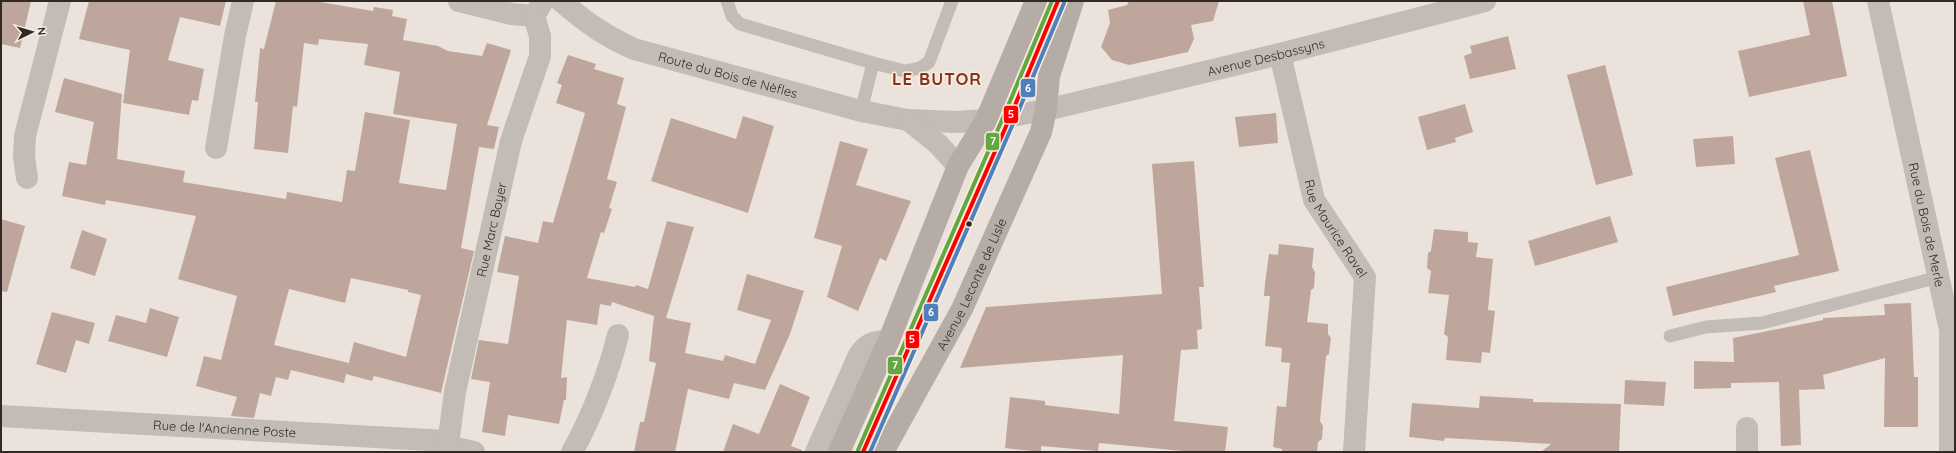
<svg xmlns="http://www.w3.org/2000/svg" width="1956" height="453" font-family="Quicksand,sans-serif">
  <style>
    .building { fill: #bfa69c; fill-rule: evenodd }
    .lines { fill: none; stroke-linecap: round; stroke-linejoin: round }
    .service { stroke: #c3bbb5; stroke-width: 13 }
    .minor { stroke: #c3bbb5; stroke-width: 22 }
    .secondary { stroke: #b4aca5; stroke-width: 22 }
    .bus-1-casing { stroke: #f9ede1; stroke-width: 7 }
    .bus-2-casing { stroke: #f9ede1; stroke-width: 7 }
    .bus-3-casing { stroke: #f9ede1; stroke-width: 7 }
    .bus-1 { stroke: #f00; stroke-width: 4 }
    .bus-2 { stroke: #4f80bd; stroke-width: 4 }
    .bus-3 { stroke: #63a740; stroke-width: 4 }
    .bus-dot { fill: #332924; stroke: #f9ede1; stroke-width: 1.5 }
    .labels { text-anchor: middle; stroke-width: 3; stroke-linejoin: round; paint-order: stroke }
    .street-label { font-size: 13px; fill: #332924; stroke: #f9ede1 }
    .district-label { font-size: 17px; font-weight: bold; letter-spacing: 1px; fill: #83321c; stroke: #f9ede1 }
    .line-badge { stroke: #f9ede1; stroke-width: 1.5 }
    .badge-label { font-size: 11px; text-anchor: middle; font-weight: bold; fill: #fff }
  </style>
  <rect width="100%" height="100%" fill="#ebe3db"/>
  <path class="building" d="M1 1H31L20 48 1 44Z
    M89 1H226L220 26 180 17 168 60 204 69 198 101 192 100 189 115 123 103 130 50 79 39Z
    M276 1H314L373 11 374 7 393 10 392 16 407 19 403 40 438 46 448 51 482 56 487 43 511 50 487 125 499 127 494 149 479 147 461 248 474 251 441 393 374 376 372 381 346 374 344 383 291 370 288 380 276 377 271 396 260 393 254 418 231 416 237 397 196 386 204 356 221 360 237 296 178 279 196 216 106 200 105 205 62 196 69 162 86 165 94 122 55 112 64 78 122 94 117 159 185 171 183 182 286 199 287 192 342 202 347 170 355 171 365 112 410 120 399 183 446 190 457 124 393 114 400 72 364 65 368 44 319 39 318 45 304 43 297 107 293 106 288 153 254 149 258 102H255L260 48 264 49ZM351 278 408 290V292L421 295 406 357 354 342 348 366 349 363 274 345 289 289 345 303Z
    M1129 1H1219L1213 21 1191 25 1194 39 1188 52 1129 65 1112 60 1101 47 1110 23 1108 10 1127 5Z
    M1803 1H1832L1847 76 1749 97 1738 51 1810 35Z
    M1508 36 1516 69 1470 79 1464 56 1472 53 1470 46Z
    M568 55 596 64 594 69 624 78 617 104 626 107 607 179 617 182 609 208 612 209 604 233 601 232 587 278 635 287 636 285 648 289 667 221 694 227 666 318 691 323 685 353 723 361 725 355 755 364 771 320 737 310 747 274 804 291 790 334 765 390 734 383 729 399 688 389 675 452H634L640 422H644L656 363 649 361 654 316 612 302 611 306 600 304 597 325 567 320 561 378 567 377 566 400H564L559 424 508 415 505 436 482 432 490 382 471 379 479 340 508 344 519 276 497 272 505 236 538 243 543 221 553 223 585 113 556 103 562 85 557 83Z
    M1605 65 1633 175 1596 185 1567 75Z
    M1465 104 1473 132 1455 138 1456 142 1427 150 1418 117Z
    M1276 113 1278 143 1239 147 1235 117Z
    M743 116 774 126 748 213 651 181 671 118 736 139Z
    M1733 136 1735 164 1696 167 1693 139Z
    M840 141 868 149 856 185 911 201 886 261 880 258 858 311 827 297 842 246 814 238Z
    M1810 150 1839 271 1774 286 1776 292 1673 316 1666 287 1799 255 1775 158Z
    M1194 161 1204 287H1199L1202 329 1197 330 1198 349 1181 350 1174 421 1228 427 1225 452H1193L1099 443 1098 451 1041 446V452L1005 448 1010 397 1045 401V405L1119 414 1123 355 960 368 986 307 1162 294 1152 164Z
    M1610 216 1618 242 1535 266 1528 241Z
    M1 219 25 226 7 292 1 291Z
    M1434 229 1468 232V242L1478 243 1476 257 1493 259 1488 310 1495 311 1490 353 1482 352 1481 363 1446 360 1448 337 1444 334 1449 295 1428 293 1431 271 1427 268 1428 253 1431 251Z
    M82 230 107 239 95 276 70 268Z
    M1279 244 1314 248 1312 267 1315 272 1314 288 1311 290 1307 322 1328 324V334L1331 338 1329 354 1326 356 1322 399 1320 421 1323 426 1322 439 1318 442 1317 452H1282V449L1273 447 1277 406 1286 407 1290 363 1281 362 1282 348 1265 346 1270 296H1264L1265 283 1269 254 1278 255Z
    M1911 303 1914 377H1918V427H1884L1885 358 1823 375 1825 389 1799 390 1801 445 1781 446 1779 382 1731 383V388L1694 389V361L1734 362 1733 338 1823 320V318L1885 315 1884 304Z
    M150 308 179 317 167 357 108 341 116 315 146 323Z
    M52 312 95 323 89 344 76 340 66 373 36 364Z
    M1625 380 1666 382 1664 406 1624 404Z
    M780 384 810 397 791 446 802 450V452H723L733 424 759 434Z
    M1480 396 1533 399V402L1621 404 1619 452H1541L1551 444 1445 438 1444 441 1409 437 1412 403 1479 408Z"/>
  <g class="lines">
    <path class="service" d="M727 1 732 16 740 24 873 63 905 71 920 68 929 62 952 1
      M861 111 873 63
      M1670 336 1706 327 1762 323 1939 277
      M863 452 1011 115 1058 1"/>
    <g class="minor">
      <path d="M459 1 512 14 534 16 543 1"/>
      <path id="s1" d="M561 1C585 22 605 36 634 49L861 111 908 120 957 122 986 120 1046 110 1280 54 1485 1"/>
      <path id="s2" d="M1878 1 1950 330V452"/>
      <path id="s3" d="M1280 54 1314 200 1365 277 1354 452"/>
      <path d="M908 120 938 144 958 166"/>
      <path d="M216 148 235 36 243 1"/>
      <path d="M27 178 24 157 25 136 60 1"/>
      <path id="s4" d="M1 416 447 441"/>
      <path d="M447 446 474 452"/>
      <path id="s5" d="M447 452 455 392 511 141 540 56V36L534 16"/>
      <path d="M572 452C591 419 609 372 618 335"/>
      <path d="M816 452 859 355C868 342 874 342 889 340"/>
      <path d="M1747 452V428"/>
    </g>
    <g class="secondary">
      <path d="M839 452 889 340 958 166 986 120 1036 1"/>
      <path id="s6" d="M883 452 962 309 1041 132 1046 110 1049 76 1073 1"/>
    </g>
    <g class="bus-1-casing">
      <path id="bus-1" d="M863 452 1011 115 1058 1"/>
    </g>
    <g class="bus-2-casing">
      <path id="bus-2" d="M870 452 1016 117 1064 3"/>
    </g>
    <g class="bus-3-casing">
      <path id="bus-3" d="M858 450 1005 113 1052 1"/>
    </g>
    <use href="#bus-1" class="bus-1"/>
    <use href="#bus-2" class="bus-2"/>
    <use href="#bus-3" class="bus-3"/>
  </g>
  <circle class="bus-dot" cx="969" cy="224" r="3.5"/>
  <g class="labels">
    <g class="street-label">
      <text dy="5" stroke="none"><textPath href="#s1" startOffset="736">Avenue Desbassyns</textPath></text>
      <text dy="5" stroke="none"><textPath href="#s1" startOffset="185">Route du Bois de Nèfles</textPath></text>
      <text dy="5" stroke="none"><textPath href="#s2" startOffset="229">Rue du Bois de Merle</textPath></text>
      <text dy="5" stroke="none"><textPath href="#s3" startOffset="185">Rue Maurice Ravel</textPath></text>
      <text dy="5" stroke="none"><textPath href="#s5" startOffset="227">Rue Marc Boyer</textPath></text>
      <text dy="5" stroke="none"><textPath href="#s6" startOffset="190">Avenue Leconte de Lisle</textPath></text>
      <text dy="5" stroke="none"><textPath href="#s4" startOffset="224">Rue de l'Ancienne Poste</textPath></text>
    </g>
    <g class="district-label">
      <text x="937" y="85">LE BUTOR</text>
    </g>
  </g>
  <g class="line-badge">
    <rect x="1020" y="78" width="16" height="20" rx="4" fill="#4f80bd"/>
    <rect x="1003" y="105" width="16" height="19" rx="4" fill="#f00"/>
    <rect x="985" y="132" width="15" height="19" rx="4" fill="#63a740"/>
    <rect x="923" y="303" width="16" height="19" rx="4" fill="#4f80bd"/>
    <rect x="905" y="330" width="15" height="19" rx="4" fill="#f00"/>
    <rect x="887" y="356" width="16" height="19" rx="4" fill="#63a740"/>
  </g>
  <g class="badge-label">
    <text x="1028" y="92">6</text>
    <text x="1011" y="118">5</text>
    <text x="993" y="145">7</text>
    <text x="931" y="316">6</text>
    <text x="912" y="343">5</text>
    <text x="895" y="369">7</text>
  </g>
  <rect width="1956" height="453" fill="none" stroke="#332924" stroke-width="4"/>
  <g transform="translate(32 32) rotate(85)" stroke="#f9ede1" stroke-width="3" paint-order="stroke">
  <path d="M0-3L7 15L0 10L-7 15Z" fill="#332924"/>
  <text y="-6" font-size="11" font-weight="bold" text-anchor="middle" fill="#332924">N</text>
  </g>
</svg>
